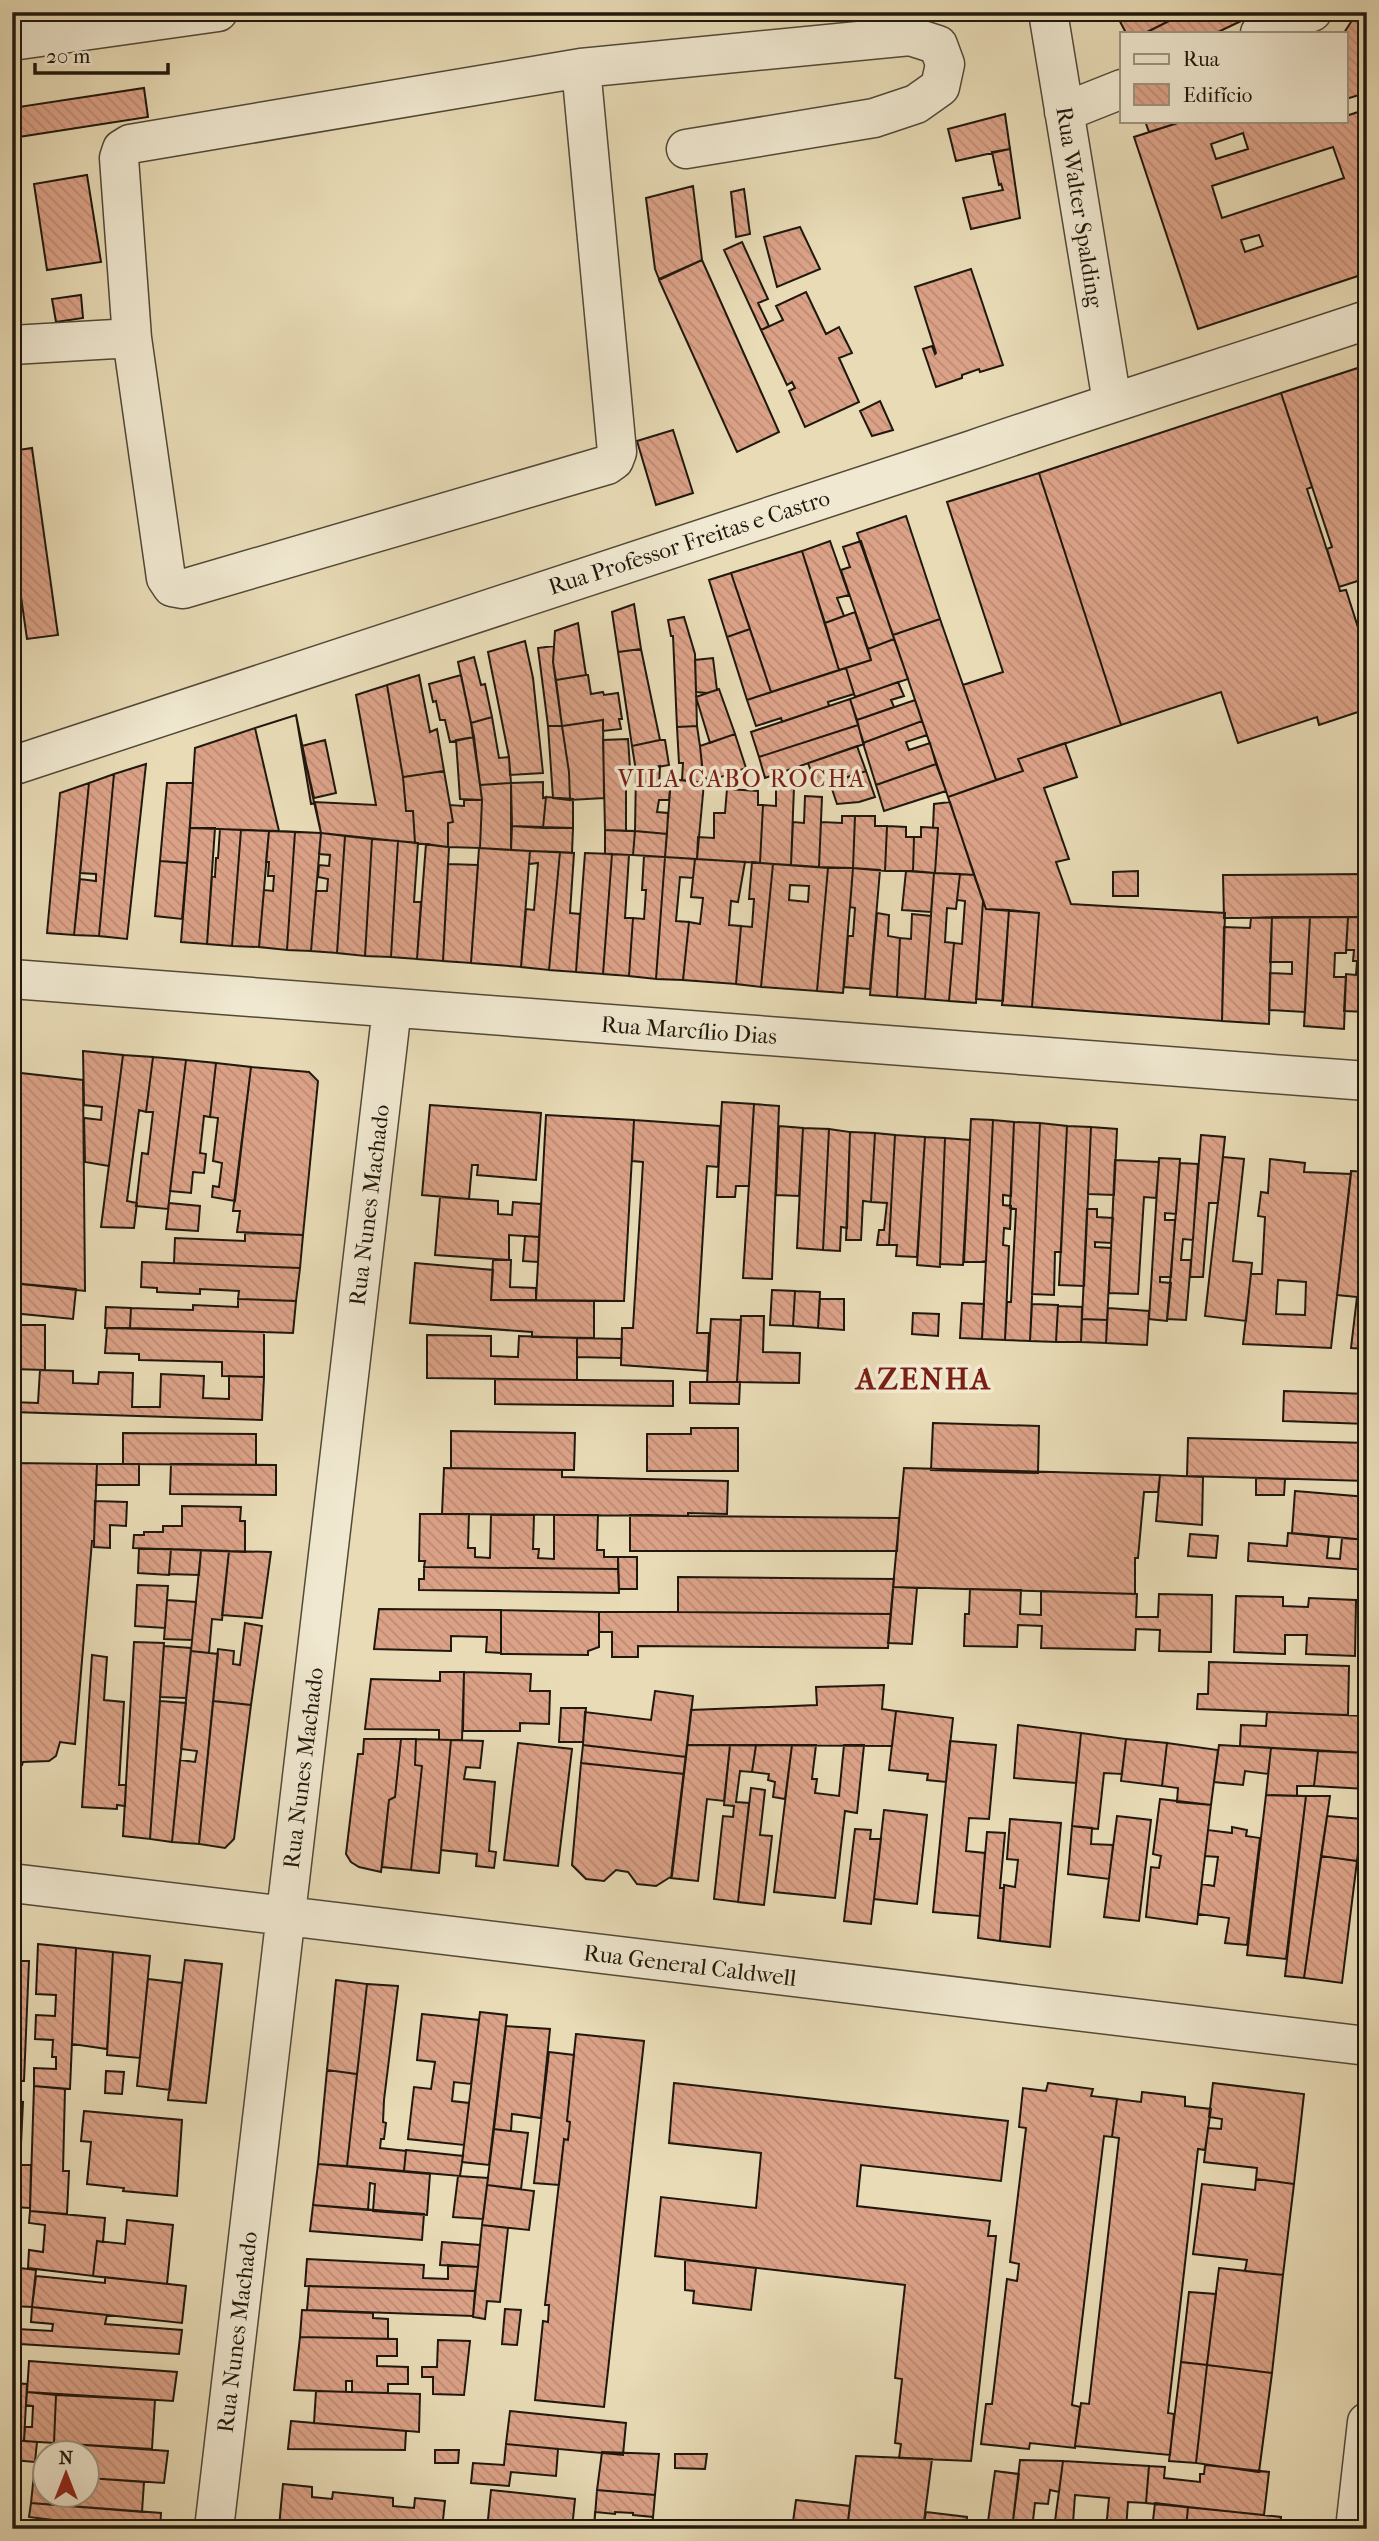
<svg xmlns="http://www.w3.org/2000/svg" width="1379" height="2541" font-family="'IM FELL French Canon',serif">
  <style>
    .building { fill: url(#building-back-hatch); stroke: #1f180d; stroke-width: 2; fill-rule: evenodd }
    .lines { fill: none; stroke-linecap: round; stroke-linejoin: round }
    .minor-casing { stroke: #514937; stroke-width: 41 }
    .minor { stroke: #f0e8d0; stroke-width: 38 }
    .labels { text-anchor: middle; stroke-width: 7; stroke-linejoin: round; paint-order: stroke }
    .street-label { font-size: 23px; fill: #1f180d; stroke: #f0e8d0 }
    .neighbourhood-label { font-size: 24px; letter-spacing: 2px; fill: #7a1f14; stroke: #f0e8d0 }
    .district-label { font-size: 30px; font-weight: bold; letter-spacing: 2px; fill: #7a1f14; stroke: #f0e8d0 }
  </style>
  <defs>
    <pattern id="building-back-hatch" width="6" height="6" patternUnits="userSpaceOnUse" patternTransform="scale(1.75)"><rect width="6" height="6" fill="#dca288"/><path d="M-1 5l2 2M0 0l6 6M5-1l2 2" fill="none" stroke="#bc8b74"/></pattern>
  </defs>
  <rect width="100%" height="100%" fill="#e8dbb6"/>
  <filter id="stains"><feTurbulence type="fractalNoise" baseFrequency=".00286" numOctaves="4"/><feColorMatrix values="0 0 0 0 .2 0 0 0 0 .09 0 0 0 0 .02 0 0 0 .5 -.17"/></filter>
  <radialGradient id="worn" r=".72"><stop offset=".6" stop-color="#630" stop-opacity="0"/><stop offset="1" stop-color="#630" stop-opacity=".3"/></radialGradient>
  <path class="building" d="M1115 12H1187L1145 33H1126Z
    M1187 12H1260L1216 33H1145Z
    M1364 12H1367V273L1198 329 1134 137 1184 121H1346V116L1364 110 1359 95 1346 99V33H1344L1351 22ZM1243 133 1248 149 1216 159 1211 144ZM1333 147 1344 178 1222 218 1212 186ZM1259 235 1263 246 1245 252 1241 240Z
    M144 88 148 117 12 138V108Z
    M1005 114 1010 149 956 161 948 129Z
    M1145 121H1184L1149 132Z
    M1010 149 1020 218 971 229 963 198 1003 190 1001 184 999 185 992 152Z
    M87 175 101 262 47 270 34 184Z
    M693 186 702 260 659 279 655 269 646 198Z
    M744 189 750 234 736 237 731 192Z
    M800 227 820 269 777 287 764 237Z
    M742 242 768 299 758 303 769 326 761 330 724 250Z
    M702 260 779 432 737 452 659 280Z
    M971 269 1003 365 980 372 979 369 962 375V378L936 387 923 349 932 346 935 354 936 353 915 287Z
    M806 292 826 334 839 327 852 353 839 358 859 402 805 427 789 391 795 388 792 382 787 385 761 330 783 320 776 306Z
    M81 295 83 318 56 322 52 299Z
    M1367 365V578L1339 587 1327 549 1332 547 1281 393Z
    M1281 393 1312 487 1307 489 1339 587 1340 591 1346 590 1364 646 1367 645V709L1319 725 1317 717 1238 743 1221 692 1121 725 1039 473Z
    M880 401 893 430 872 436 860 411Z
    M673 430 693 493 656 505 637 441Z
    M32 448 58 635 27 639 12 534V451Z
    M1039 473 1121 725 1018 759 1023 771 996 780 963 685 1003 672 947 502Z
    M906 516 940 619 893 635 857 533Z
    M830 541 849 595 837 598 844 616 825 623 802 551Z
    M861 541 894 639 868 649 841 570 850 567 843 547Z
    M802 551 839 670 771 692 731 573Z
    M731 573 750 629 727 637 709 580Z
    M634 604 641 649 618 652 612 612Z
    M855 612 871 660 839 670 825 623Z
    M684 617 695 654 697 726 677 727 673 636H671L668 620Z
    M940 619 996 780 948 797 893 635Z
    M578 623 586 675 556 680 553 662 555 631Z
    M750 629 771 692 747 700 727 637Z
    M894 639 908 679 855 697 846 668 871 660 868 649Z
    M525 641 533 678 543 773 510 775 509 757 488 652Z
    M554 646 553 662 562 726H548L538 648Z
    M641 649 660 740 632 746 618 652Z
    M474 657 481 685 485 684 492 717 471 723 458 662Z
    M713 658 717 690 707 693 696 692 695 660Z
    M846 668 854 694 828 702 829 706 782 722 781 718 756 726 747 700Z
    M419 675 430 732 437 729 444 771 403 777 387 685Z
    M461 675 474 737 450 742 445 720H440L436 701 433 702 429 684Z
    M586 675H588L591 694 603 692 604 695 618 693 622 719H619L621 729 603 731V720L562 726 556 680Z
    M898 682 904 696 891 700 894 707 857 720 850 699Z
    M387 685 403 777 406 811H413L415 843 321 833 314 802 376 805 356 695Z
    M719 689 735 734 710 743 696 697Z
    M850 699 858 725 759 757 751 732Z
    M915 700 922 721 863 743 857 720Z
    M296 715 311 804 315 803 321 833 279 831 255 728Z
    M296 715 314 802 321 833 279 831 255 728Z
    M492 717 499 758 509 757 511 783 480 785 471 723Z
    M603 720 604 798 570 800 569 772 562 726Z
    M922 721 927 735 906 742 909 750 930 743 936 764 876 785 863 743Z
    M858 725 864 744 765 778 759 757Z
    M548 726H562L569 772 570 800 553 798Z
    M697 726 700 746 704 783 682 780 683 763H679L677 727Z
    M255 728 279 831 190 828 195 748Z
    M735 734 746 768 707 782 702 766 700 746Z
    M474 737 482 800 460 799 456 740Z
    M628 739 630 768H626V831L605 830 603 740Z
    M325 740 336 793 314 798 302 746Z
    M660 740H665L669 765 636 771 632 746Z
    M1065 743 1077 777 1044 788 1069 859 1056 862 1071 904 1225 913 1222 1021 1032 1007 1039 913 986 909 948 797 1023 771 1018 759Z
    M857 746 866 771 817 787 808 763Z
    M146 764 127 939 99 936 114 774Z
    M936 764 946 791 884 811 876 785Z
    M660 766 659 788 670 789 669 800H659L657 812 668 813 667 834 635 831 636 771Z
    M444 771 453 822 448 823V847L415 843 413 811H406L403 777Z
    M866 771 875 797 859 802 837 804 830 783Z
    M114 774 99 936 74 935 80 879 96 881V874L80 873 89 783Z
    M671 779 704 783 697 859 665 857Z
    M543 782V798L546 797 543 828 512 826 511 783Z
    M89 783 74 935 47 933 60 793Z
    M167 783H193L187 863 160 861Z
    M511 783V850L480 848 482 800 480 785Z
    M776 786 794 787 791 865 760 863 763 805 776 806Z
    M727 789 758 791V805H763L760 863 697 859 698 837 714 838V813H725Z
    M805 796 822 797 819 867 791 865 793 822 804 823Z
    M546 797 573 799V828H543Z
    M464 800H482L480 848 448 847V823L453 822 450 805 464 806Z
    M950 802 974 875 935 873 938 828H933L934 804Z
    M842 816H855L853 868 819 867 821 822 842 823Z
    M855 816H875V826H887L885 871 853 868Z
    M512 826 573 828 572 853 511 850Z
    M887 826 906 827V837H914L913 871H885Z
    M921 827 938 828 935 873 913 871 914 837H921Z
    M190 828H215L207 944 181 942Z
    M220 829 241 830 232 946 207 944 212 876 215 877 216 858H218Z
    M241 830 269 831 259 947 232 946Z
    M605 830 635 831 633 855 605 854Z
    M269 831 295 832 287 950 259 947 264 890 273 891 274 876H268L269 862H266Z
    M635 831 667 834 665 857 633 855Z
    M295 832 321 833 311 951 287 950Z
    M321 833 345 836 337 953 311 951 316 891H327L328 879 318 877 319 865 329 866 330 855 319 854Z
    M345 836 372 839 365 956 337 953Z
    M372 839 398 841 391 957 365 956Z
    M398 841 418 843 414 902H421L417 959 391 957Z
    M426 844 449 847 443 961 417 959Z
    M479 848 530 851 521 967 471 963Z
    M530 851 560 852 549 970 521 967 526 909 534 910 538 863 529 864Z
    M560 852 574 853 570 913 580 914 576 972 549 970Z
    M585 853 612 854 603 974 576 972Z
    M612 854 629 855 625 918H633L629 976 603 974Z
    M644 856 665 857 656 979 629 976 633 918 644 919 646 890H642Z
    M665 857 695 859 693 878 680 877 676 921 689 922 683 980 656 979Z
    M695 859 745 862 738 902 731 901 729 925 741 926 736 984 683 980 689 922 700 924 703 898 691 897Z
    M160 861 187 863 182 919 155 916Z
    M752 862 773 864 761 987 736 984 741 926 752 927 754 899H749Z
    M448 864 478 865 471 963 443 961Z
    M773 864 828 868 817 991 761 987ZM790 885 809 886 808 902 789 900Z
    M828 868H853L843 993 817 991Z
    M853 868 880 870 870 989 844 987 848 936H853L855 908 850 907Z
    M906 871 934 873 931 912 902 910Z
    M1138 871V896H1113V872Z
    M934 873 960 874 956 909 947 908 945 942 954 943 949 1001 925 999Z
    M960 874 974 875 983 901 976 1003 949 1001 954 943 962 944 965 901 957 900Z
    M1367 874V917L1224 918 1223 875Z
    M983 901 986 909 1009 910 1003 1001 976 999Z
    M1009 910 1039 913 1032 1007 1002 1005Z
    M877 913 889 915 888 936 900 938 897 997 870 995Z
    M912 914 931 916 925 999 897 997 900 938 911 939Z
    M1272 917H1310L1305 1012 1269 1010 1270 973 1292 974V962H1270Z
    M1272 917 1269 1024 1222 1021 1224 927 1250 928 1251 918Z
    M1310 917H1348L1346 953H1335L1334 977H1346L1344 1029 1304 1026Z
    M1348 917H1367V1012L1344 1011 1346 974 1356 975 1357 961H1353L1354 950H1346Z
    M83 1051 123 1055 109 1166 85 1162 84 1118 101 1120 102 1107 84 1105Z
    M123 1055 153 1057 146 1112 139 1110 127 1201 137 1203 134 1228 101 1227Z
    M153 1057 186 1060 168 1209 136 1206 142 1153 148 1154 153 1112H146Z
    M186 1060 216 1063 210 1117 204 1116 200 1153 206 1154 204 1173 193 1172 191 1193 170 1191Z
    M216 1063 251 1067 235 1201 212 1197 213 1186 219 1187 222 1163 213 1161 218 1118 210 1117Z
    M251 1067 309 1072 318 1081 303 1235 237 1232 240 1211H233Z
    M12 1072 83 1080 85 1291 12 1283Z
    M722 1102 754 1104 749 1186H736L735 1197H717Z
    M754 1104 779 1106 772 1279 743 1278Z
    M430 1105 541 1113 536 1180 477 1175 478 1165H472L469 1199 422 1195Z
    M546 1115 634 1120 624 1301 536 1300Z
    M971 1119 993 1120 986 1261 981 1262H964Z
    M634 1120 720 1126 718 1167 707 1166 697 1333H709L707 1371 621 1365 622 1328H633L643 1162 632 1161Z
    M993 1120 1014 1122 1011 1196 1003 1195V1205L1011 1206 1010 1229 1004 1228 1003 1245 1009 1246 1005 1340 982 1339Z
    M1014 1122 1040 1123 1030 1341 1005 1340 1007 1302H1011L1016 1209 1010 1208Z
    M1040 1123 1067 1126 1061 1252H1055L1054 1295 1032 1294Z
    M779 1126 803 1128 799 1196 776 1195Z
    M1067 1126 1091 1127 1084 1286 1059 1285Z
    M1091 1127 1117 1129 1114 1195 1088 1194Z
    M803 1128 829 1129 823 1250 797 1248Z
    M829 1129 850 1132 847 1228 841 1227 840 1251 823 1250Z
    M850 1132 875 1133 871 1202 863 1201 861 1240H846Z
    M875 1133 895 1135 889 1245H877L879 1230H884L887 1203 871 1202Z
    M895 1135 925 1137 917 1257 896 1256 897 1245H889Z
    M1201 1135 1225 1137 1218 1203H1209L1203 1277H1190Z
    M925 1137 945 1138 940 1267 917 1265Z
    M945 1138 970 1140 963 1265 940 1264Z
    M1223 1157 1244 1159 1233 1261 1252 1263 1246 1321 1205 1316Z
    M1159 1158 1180 1159 1176 1214 1165 1213V1220H1175L1171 1277H1160V1282L1171 1283 1167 1321 1149 1319Z
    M1270 1159 1305 1163 1304 1172 1351 1174 1331 1348 1243 1344 1251 1274H1262L1265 1217 1258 1216 1261 1192 1268 1193ZM1278 1280 1306 1282 1305 1315 1276 1314Z
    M1115 1160 1159 1162 1156 1198 1144 1197 1138 1294 1109 1293Z
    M1180 1163 1198 1164 1193 1240 1183 1239 1181 1260H1191L1186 1320 1167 1319Z
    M1351 1171 1367 1172V1298L1337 1295Z
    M440 1197 498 1201V1214L512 1215 513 1202 541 1204 539 1237 509 1235V1260L435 1255Z
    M169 1203 200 1206 198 1231 166 1229Z
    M1087 1209H1097V1217L1113 1218 1111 1243 1095 1242V1247L1111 1248 1107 1320 1082 1319Z
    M245 1233 303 1235 300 1268 174 1263 175 1238 245 1241Z
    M525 1236 539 1237 538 1262 523 1261Z
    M493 1260H511L510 1287 536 1288V1300H491Z
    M142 1262 300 1268 296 1301 238 1299 239 1291 200 1289V1294L157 1292V1288L141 1287Z
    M415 1263 493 1270 491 1300 594 1301V1338L532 1337V1332L410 1323Z
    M12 1283 76 1289 73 1319 12 1313Z
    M772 1290 795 1291 793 1326 770 1325Z
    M795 1291 820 1292 818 1328 793 1326Z
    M1357 1297 1367 1298V1349L1351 1348Z
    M238 1299 296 1301 293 1333 130 1328 131 1308 193 1310V1305L238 1307Z
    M820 1299H844V1330L818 1328Z
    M962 1303 984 1304 982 1339 960 1338Z
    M1032 1304 1058 1305 1056 1342 1030 1341Z
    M1058 1306 1082 1307 1081 1342H1056Z
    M106 1307 131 1308 130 1328H105Z
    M1108 1308 1149 1311 1147 1345 1106 1343Z
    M913 1313 939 1314 938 1336 912 1334Z
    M741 1316H764L763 1352 800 1353 799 1383 737 1382Z
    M711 1319 741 1320 737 1382H707Z
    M1082 1319 1107 1320 1106 1343 1081 1342Z
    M12 1325H45V1370L12 1369Z
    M107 1328 264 1332V1377L222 1376V1362L139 1360V1354L105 1353Z
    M427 1335 491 1336V1356L518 1357 519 1336 577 1338V1380L427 1378Z
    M577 1338 622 1339 621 1358 577 1357Z
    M40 1370 73 1371V1383L98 1384 99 1372 133 1373 132 1407H160L161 1374 204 1376 203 1398 229 1399V1376L264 1377 262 1420 12 1412V1402L38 1403Z
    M495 1379 673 1381V1406L495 1404Z
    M690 1382H740L739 1404 690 1403Z
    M1284 1391 1367 1394V1424L1283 1421Z
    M933 1423 1039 1426 1038 1473 931 1470Z
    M691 1428H738V1471H647V1434H691Z
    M451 1431 575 1433 574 1470 451 1468Z
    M123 1433 256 1434V1465L123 1464Z
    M1188 1438 1367 1443V1481L1187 1476Z
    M12 1463 97 1464 94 1541H92L75 1744 60 1742 56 1756 49 1761 23 1762 22 1765 12 1764Z
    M97 1464H139V1485H96Z
    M171 1464 276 1465V1495L170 1494Z
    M444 1468 562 1470V1477L728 1481 727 1514 688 1513V1516L442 1514Z
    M904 1468 1160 1475 1158 1492H1144L1138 1558H1135V1594L893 1587Z
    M1160 1475 1203 1477 1202 1525 1156 1521Z
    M1256 1478 1285 1479 1284 1495H1256Z
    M1295 1491 1367 1497V1540L1292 1533Z
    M95 1501 127 1502 126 1526 110 1525V1548L94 1547Z
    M182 1506 241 1507 240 1521H245V1552L133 1548 134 1535H144V1532H163V1526H182Z
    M420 1514H469L468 1548H475V1557L490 1558 491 1515H534L533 1549H539L538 1558 554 1559V1515H598L597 1550H604V1557H618V1569L424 1567 425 1561H419Z
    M630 1515 688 1516 899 1518 897 1551H630Z
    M1288 1533 1329 1537 1327 1558 1340 1559 1342 1538 1367 1540V1570L1248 1561 1249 1543 1287 1546Z
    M1190 1534 1218 1536 1216 1558 1188 1556Z
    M139 1549H171L169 1575 138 1573Z
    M171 1549 201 1550 199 1575 169 1574Z
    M201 1550 229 1551 222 1620 212 1619 209 1653 191 1651Z
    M229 1551 271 1552 262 1618 222 1615Z
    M618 1557H637V1589H619Z
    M424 1567 618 1569 619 1593 419 1590V1579H424Z
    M678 1577 894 1579 891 1614 678 1612Z
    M137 1585 168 1586 165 1628 135 1626Z
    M893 1587 917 1588 912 1644 888 1643Z
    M970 1589 1021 1590 1020 1614 1041 1615V1591L1137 1594 1136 1617H1158L1159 1594 1212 1595 1211 1652 1159 1651 1160 1630 1136 1629 1135 1650 1041 1648 1042 1626 1018 1625 1017 1647 964 1646 965 1614H969Z
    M1236 1596 1283 1597V1606L1308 1607 1309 1598 1356 1600 1355 1656 1306 1654 1307 1635H1285V1654L1234 1652Z
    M167 1600 196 1602 192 1640 164 1639Z
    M379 1609 501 1610V1653L486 1652 487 1637 451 1636V1651L374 1649Z
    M501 1610 599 1612V1647L588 1651V1655L501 1654Z
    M599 1612H678L891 1614 888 1648 638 1646V1657H612V1632H599Z
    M245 1623 262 1626 251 1705 213 1701 218 1649 234 1651 233 1664 240 1665Z
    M134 1642 164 1643 150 1839 123 1836Z
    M164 1646 191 1648 186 1698 160 1697Z
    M191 1651 218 1654 199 1844 172 1842 180 1760 195 1762 197 1751 181 1749Z
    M92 1655 107 1657 104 1700 124 1702 119 1785H126L125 1806 117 1805V1809L82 1807Z
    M1209 1662 1349 1666 1348 1715 1197 1709 1198 1694H1208Z
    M440 1672H464L462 1740H439V1730L365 1729 371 1679 440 1681Z
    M464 1672 531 1674 530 1691H550L549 1724 520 1723V1731H463Z
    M884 1685 882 1709 896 1711 892 1746 687 1745 691 1710 817 1705 816 1687Z
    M655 1691 693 1696 686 1757 583 1745 585 1712 651 1720Z
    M160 1701 186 1703 172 1842 150 1839Z
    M213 1701 251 1705 234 1839 225 1848 199 1844Z
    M561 1708H586L583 1742H559Z
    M896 1711 953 1718 946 1782 927 1780 928 1774 889 1770Z
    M1267 1712 1367 1716V1753L1240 1746 1241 1725 1266 1726Z
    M1018 1725 1081 1733 1076 1783 1014 1778Z
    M1081 1733 1126 1739 1122 1774 1104 1773 1098 1829 1072 1826Z
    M364 1739H401L395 1797 389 1800 381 1872 359 1867 351 1862 346 1854 358 1754H363Z
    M401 1739H416L415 1765 422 1766 411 1870 382 1867 389 1800 395 1797Z
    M416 1739 451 1740 439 1873 411 1870 422 1766 415 1765Z
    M1126 1739 1167 1743 1162 1786 1121 1781Z
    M451 1740 483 1741 480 1768 466 1767 464 1779 495 1782 489 1851 496 1852 494 1868 476 1866 477 1854 441 1850Z
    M950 1741 996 1745 989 1819 969 1818 966 1851 985 1853 980 1916 933 1912Z
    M518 1743 572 1749 558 1866 504 1860Z
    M1167 1743 1218 1750 1211 1805 1177 1802 1178 1788 1162 1786Z
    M583 1745 686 1757 684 1774 581 1763Z
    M687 1745H730L724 1801 707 1799 698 1881 671 1878Z
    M730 1745H756L752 1772 740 1771 736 1802 749 1803 738 1902 714 1899 723 1816 733 1817 734 1806 724 1805Z
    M756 1745H792L785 1799 773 1797 775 1782 768 1780 769 1774 752 1772Z
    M792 1745H816L812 1779H817L815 1793 839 1796 844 1745H864L857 1813 845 1811 835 1898 774 1892Z
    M1219 1745 1271 1748 1268 1774 1245 1771 1243 1785 1214 1782Z
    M1271 1748 1318 1751 1314 1786H1297V1796L1266 1795Z
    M1318 1751 1367 1753 1366 1789 1314 1786Z
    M581 1763 684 1774 672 1876 656 1886 637 1884 628 1872 616 1870 604 1881 586 1879 572 1865Z
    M751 1788 765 1790 760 1835 772 1836 764 1905 738 1902Z
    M1266 1795 1306 1796 1286 1959 1247 1955Z
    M1306 1796H1330L1304 1978 1285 1976Z
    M1160 1799 1211 1805 1197 1924 1146 1917 1151 1867 1159 1868 1161 1856 1153 1854Z
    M884 1810 927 1815 917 1904 874 1899Z
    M1117 1816 1151 1820 1139 1921 1104 1917Z
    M1327 1816 1362 1819 1357 1861 1321 1856Z
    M1010 1819 1061 1823 1050 1947 1000 1941 1004 1885 1015 1887 1018 1860 1007 1859Z
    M1072 1826 1092 1828 1091 1844 1113 1845 1109 1879 1068 1874Z
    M1232 1827 1247 1830 1246 1836 1260 1838 1247 1945 1225 1943 1229 1918 1198 1914 1202 1884 1214 1886 1218 1857 1205 1856 1208 1830 1232 1833Z
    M855 1829 871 1830 870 1839H881L871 1924 844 1921Z
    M987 1832 1005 1833 1000 1888H1004L1000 1941 978 1938Z
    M1321 1856 1357 1861 1342 1983 1304 1978Z
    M38 1944 76 1948 70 2089 34 2086V2068L56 2069V2057H52L53 2040 35 2039 36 2015 55 2016 56 1995 36 1994Z
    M76 1948 113 1952 107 2049 72 2044Z
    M113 1952 150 1956 140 2058 107 2055Z
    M185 1960 222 1964 206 2103 168 2100Z
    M12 1961H29L24 2081H12Z
    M148 1979 182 1983 170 2090 137 2086Z
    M336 1980 367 1984 357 2074 327 2070Z
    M367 1984 398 1986 384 2100 383 2122 386 2123 384 2139H381L380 2148 406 2151 404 2171 347 2166Z
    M480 2012 507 2015 489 2165 462 2162Z
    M422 2014 479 2020 471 2084 454 2082 452 2101 469 2103 464 2145 408 2139 414 2087 431 2089 435 2062 417 2060Z
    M506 2026 550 2029 541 2118 512 2114 511 2131 494 2129Z
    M576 2034 644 2041 604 2407 535 2400 543 2321 548 2322 549 2305H545L564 2139 568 2140 570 2122 567 2121Z
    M549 2052 574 2055 567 2121 570 2122 568 2140 564 2139 559 2185 534 2183Z
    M327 2070 357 2074 347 2166 318 2164Z
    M106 2071 124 2072 122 2094 105 2093Z
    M674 2083 1008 2121 1001 2181 861 2165 857 2206 990 2221 988 2236H996L971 2461 899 2458 901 2444 895 2443 902 2379 895 2378 905 2285 655 2256 661 2197 756 2208 761 2153 669 2143Z
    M1048 2083 1093 2089 1091 2096 1117 2099 1112 2137 1104 2136 1072 2405 1080 2407 1075 2446V2448L1030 2443 1029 2449 981 2444 986 2404H992L1007 2279 1017 2281 1019 2264 1010 2262 1026 2128 1019 2127 1023 2088 1046 2091Z
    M1213 2083 1304 2094 1294 2184 1256 2179 1257 2168 1204 2162 1208 2128 1221 2129 1222 2119 1209 2117Z
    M34 2086 65 2089 63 2171H69L67 2214 30 2211Z
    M1142 2092 1185 2097V2106L1211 2109 1205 2150 1198 2149 1168 2413 1174 2414 1170 2455 1075 2446 1081 2403 1089 2404 1119 2138 1112 2137 1117 2099 1141 2102Z
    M12 2101 23 2102 20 2165H31L30 2208 12 2207Z
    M84 2111 182 2120 177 2196 123 2191 124 2188 87 2184 91 2142 81 2141Z
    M494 2129 528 2133 521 2189 487 2185Z
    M406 2150 463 2156 460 2176 404 2171Z
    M318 2164 430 2174 427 2215 373 2211 375 2184 370 2183 368 2210 313 2205Z
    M458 2176 488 2178 483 2219 453 2217Z
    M1256 2179 1294 2184 1283 2275 1245 2271 1247 2260 1193 2254 1202 2184 1255 2190Z
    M487 2185 534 2191 529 2230 482 2225Z
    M313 2205 424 2214 422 2240 310 2231Z
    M30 2211 105 2218 103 2242 97 2241 93 2276 28 2268 29 2250 43 2252 45 2225 29 2223Z
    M127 2220 173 2225 167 2284 93 2276 97 2241 125 2244Z
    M482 2225 508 2228 500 2302 487 2301 485 2319 473 2317Z
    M442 2242 480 2245 478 2267 440 2265Z
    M307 2259 424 2265 423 2278 448 2279V2265L478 2267 475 2291 305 2286Z
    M685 2260 756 2268 751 2310 693 2303 694 2291 685 2290Z
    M12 2267 36 2270 32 2307 12 2306Z
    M1219 2268 1283 2275 1272 2373 1207 2365Z
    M36 2276 105 2283V2277L186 2286 182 2323 32 2307Z
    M309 2286 475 2291 473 2316 307 2310Z
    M1189 2292 1216 2294 1207 2365 1181 2362Z
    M32 2307 107 2315 105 2324 182 2330 179 2354 20 2344 18 2329 52 2331 53 2324 31 2322Z
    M505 2309 521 2310 517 2345 502 2344Z
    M302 2310 373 2313V2318L388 2319V2339L300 2337Z
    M300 2337 397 2339V2356H377V2366L408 2367V2384H388V2393L352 2392V2381H346V2392L294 2390Z
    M438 2340 470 2341 464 2395 433 2394V2377H422V2367H437Z
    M29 2361 177 2372 173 2401 27 2392Z
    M1181 2362 1207 2365 1196 2463 1169 2461Z
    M1207 2365 1272 2373 1259 2472 1196 2463Z
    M12 2383 27 2384 24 2441 12 2440Z
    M316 2391 420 2394 419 2432 314 2423Z
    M27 2392 56 2395 54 2443 24 2441 25 2427H32L33 2406 26 2405Z
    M56 2395 155 2400 152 2449 54 2443Z
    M510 2411 626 2423 623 2455 506 2444Z
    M291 2421 406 2431 405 2450 288 2449Z
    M12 2440 37 2442 35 2462 12 2460Z
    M56 2443 168 2451 164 2483 88 2478V2454H56Z
    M506 2444 558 2449 556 2476 511 2472 509 2486 471 2483 473 2463 504 2465Z
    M435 2450H459L458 2463H435Z
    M602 2452 659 2454 655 2495 597 2490Z
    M675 2454H707L705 2469 675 2468Z
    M856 2456 932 2459 923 2529H847Z
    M1020 2460 1063 2461 1059 2492 1050 2490 1048 2504 1035 2503 1032 2529H1012Z
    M1063 2461 1149 2466 1146 2503 1128 2502 1126 2529H1106L1109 2498 1075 2495 1073 2523 1055 2521Z
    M1205 2465 1269 2472 1264 2515 1146 2503 1149 2466 1165 2467 1164 2478 1200 2482V2474H1204Z
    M995 2471 1019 2474 1012 2529H987Z
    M34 2474 46 2475V2496H88V2478L144 2482 142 2512 31 2503Z
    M283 2484 312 2487V2497L332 2499 333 2492 393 2498V2506L414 2508 415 2498 445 2501 442 2529 279 2527Z
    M491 2490 575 2499 572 2529H487Z
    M597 2490 655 2495 652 2529H594Z
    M796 2500 850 2506 847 2529H792Z
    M31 2503 161 2513 160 2529H52V2520L29 2517Z
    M1155 2503 1188 2507 1186 2529H1152Z
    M1188 2507 1281 2517 1280 2529H1186Z
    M595 2512 615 2514V2512L633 2513V2515L653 2517 652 2529H594Z
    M926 2512 967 2517 966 2529H923Z
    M1055 2521 1088 2525V2529H1055Z"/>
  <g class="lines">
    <g class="minor-casing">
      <path id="minor" d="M1048 12 1112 402
        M1260 33 1312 12
        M12 41 218 12
        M581 68 617 452 614 460 607 465 183 589 172 587 166 578 132 338 119 158 122 149 130 144 581 68 910 36 938 45 945 64 940 87 916 104 874 118 686 149
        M1064 112 1122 89
        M12 345 132 338
        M12 766 972 450C1103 405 1235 364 1367 320
        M12 979 1367 1081
        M12 1883 1367 2046
        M214 2529 392 1008
        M1355 2529 1367 2422"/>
    </g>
    <use href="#minor" class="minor"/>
  </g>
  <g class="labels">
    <g class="street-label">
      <text transform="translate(1080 207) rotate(81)" y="8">Rua Walter Spalding</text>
      <text transform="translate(689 542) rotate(-18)" y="8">Rua Professor Freitas e Castro</text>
      <text transform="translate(689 1030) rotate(4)" y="8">Rua Marcílio Dias</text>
      <text transform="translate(369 1205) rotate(-83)" y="8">Rua Nunes Machado</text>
      <text transform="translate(303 1768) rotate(-83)" y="8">Rua Nunes Machado</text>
      <text transform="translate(690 1965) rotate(7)" y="8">Rua General Caldwell</text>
      <text transform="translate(237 2332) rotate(-83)" y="8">Rua Nunes Machado</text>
    </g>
    <g class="neighbourhood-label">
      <text x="742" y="787">VILA CABO ROCHA</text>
    </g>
    <g class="district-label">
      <text x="924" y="1389">AZENHA</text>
    </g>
  </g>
  <rect width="1379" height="2541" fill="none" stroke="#e8dbb6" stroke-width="42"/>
  <rect x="14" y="14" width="1351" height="2513" fill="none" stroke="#1f180d" stroke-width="3.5"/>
  <rect x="21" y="21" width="1337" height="2499" fill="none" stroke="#1f180d" stroke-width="2"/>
  <rect x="1120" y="32" width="228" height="91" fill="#f0e8d0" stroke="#9c9582" stroke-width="2"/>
  <rect x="1134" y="54" width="35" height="10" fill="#f0e8d0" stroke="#9c9582" stroke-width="2"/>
  <text x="1183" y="66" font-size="21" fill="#1f180d">Rua</text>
  <rect x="1134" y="84" width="35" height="21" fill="url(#building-back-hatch)" stroke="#9c9582" stroke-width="2"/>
  <text x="1183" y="102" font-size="21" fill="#1f180d">Edifício</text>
  <g transform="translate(66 2474)"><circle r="33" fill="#f0e8d0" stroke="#9c9582" stroke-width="2"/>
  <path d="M0-5L12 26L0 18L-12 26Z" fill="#8f2418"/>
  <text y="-10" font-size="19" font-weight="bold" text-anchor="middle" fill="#1f180d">N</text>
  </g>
  <path d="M35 63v10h133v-10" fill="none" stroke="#1f180d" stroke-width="3.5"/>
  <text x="46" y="63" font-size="21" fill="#1f180d" stroke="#f0e8d0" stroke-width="5" paint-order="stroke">20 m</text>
  <rect width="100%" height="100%" filter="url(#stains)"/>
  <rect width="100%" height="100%" fill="url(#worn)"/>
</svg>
